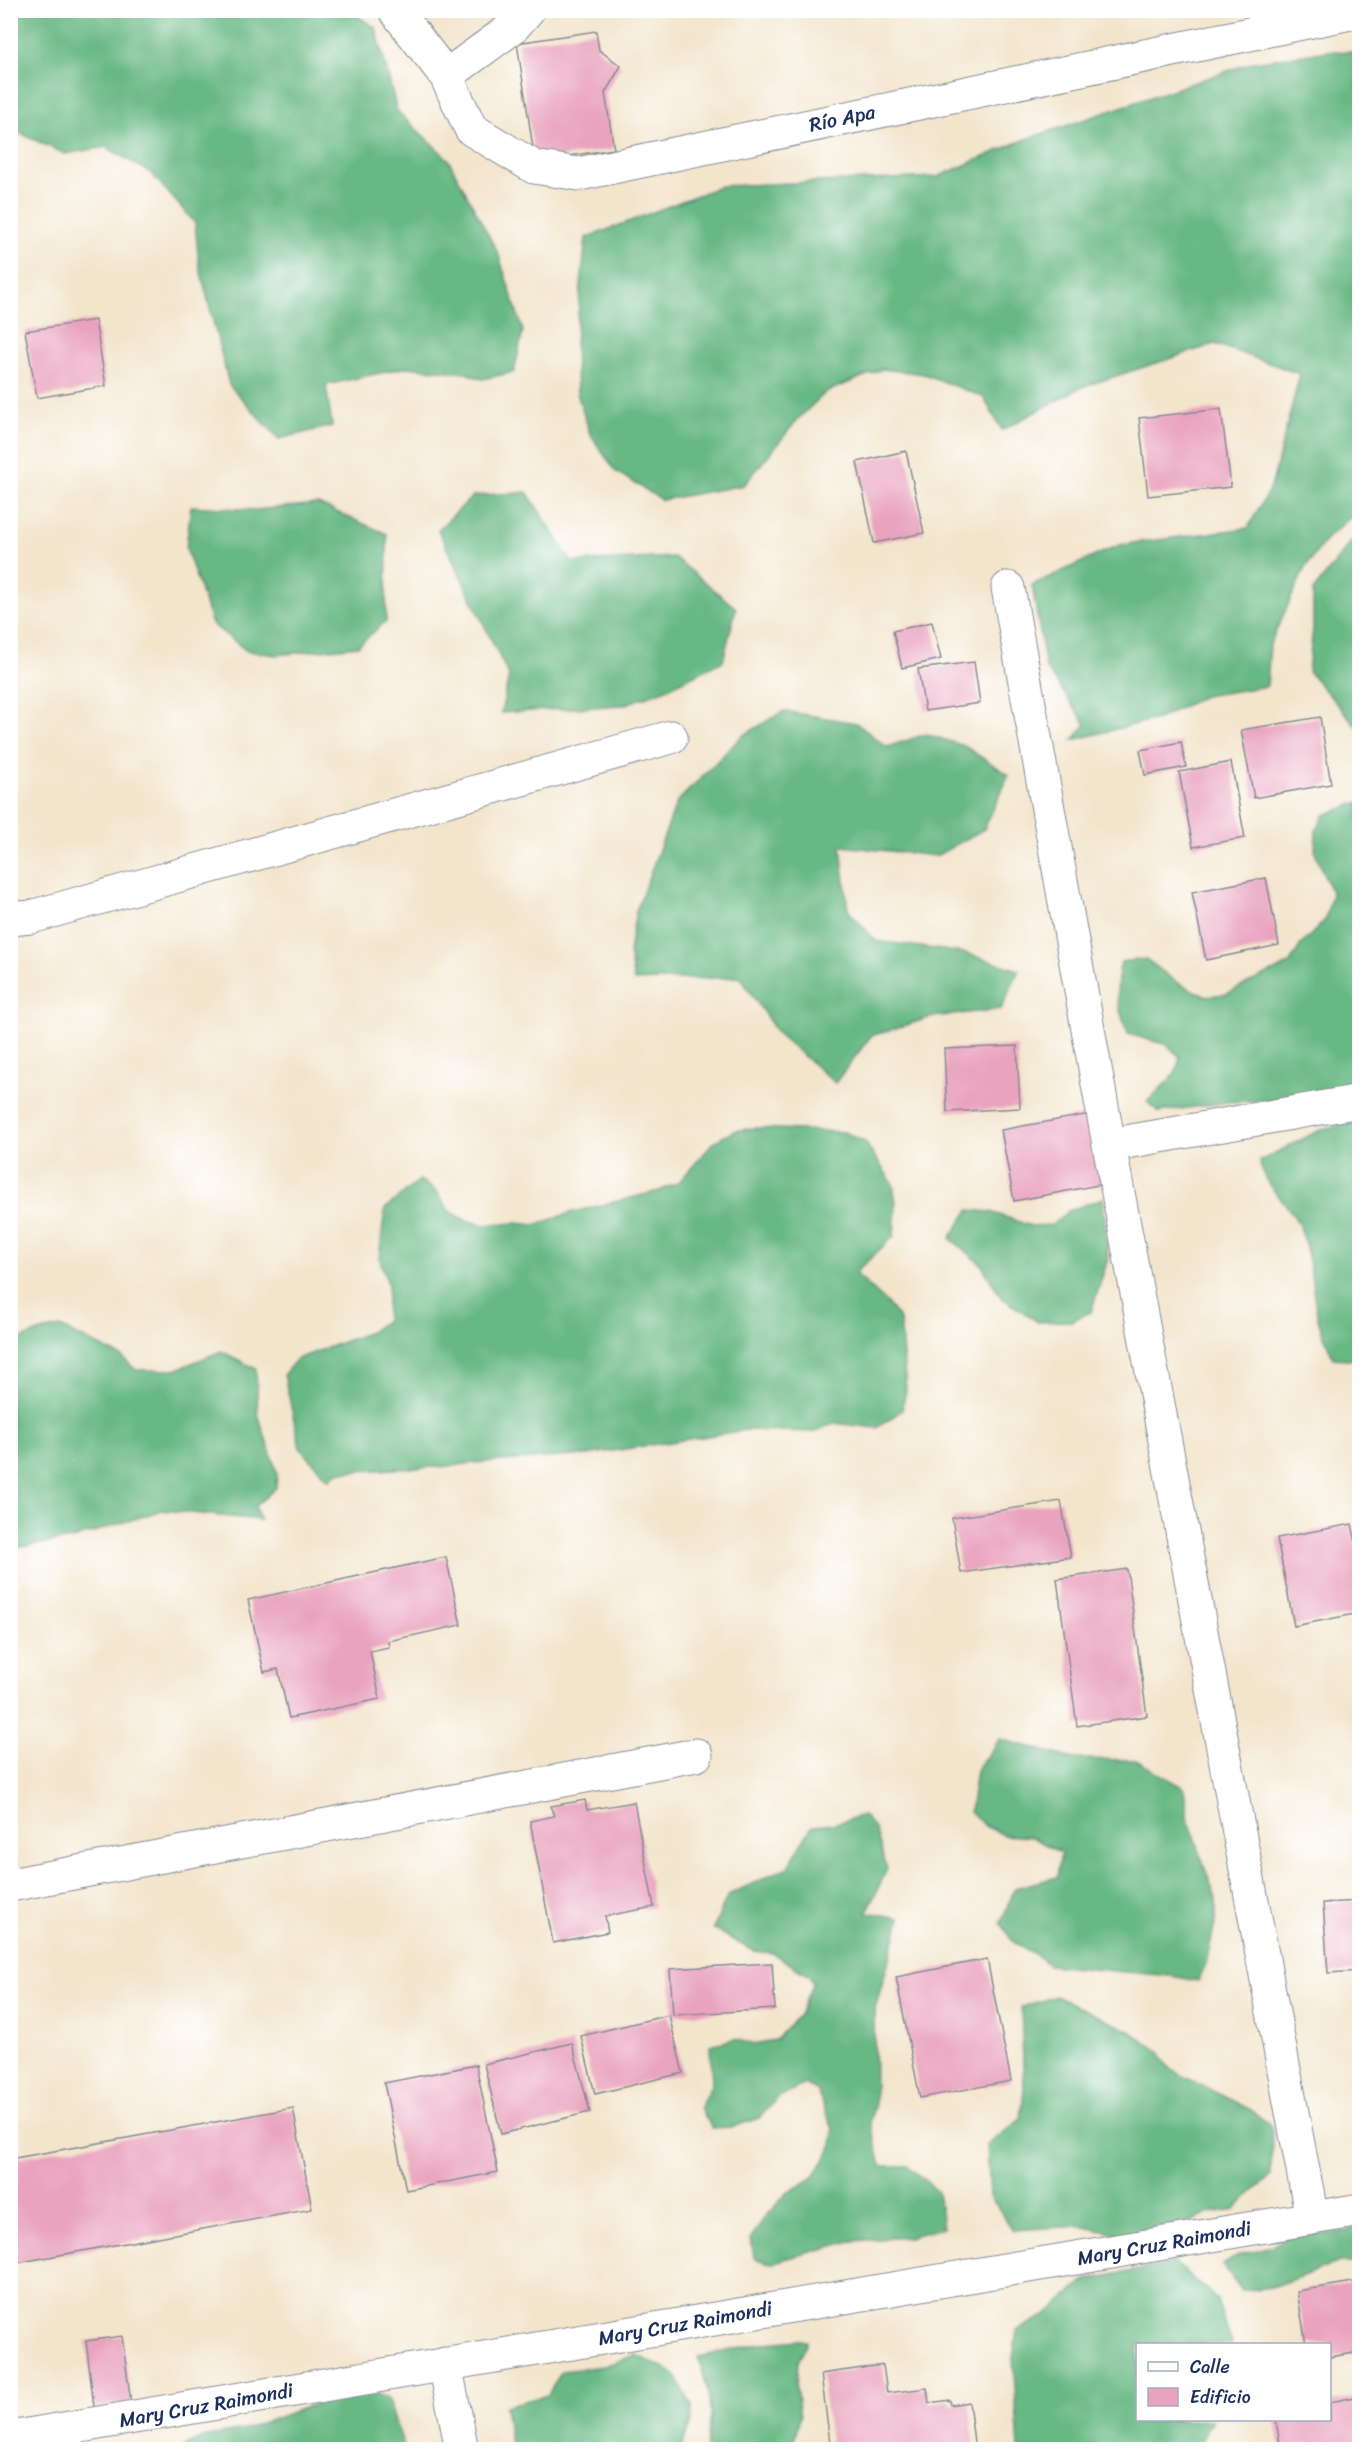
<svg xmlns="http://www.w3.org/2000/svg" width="1370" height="2460" font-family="Sriracha,sans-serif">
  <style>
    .forest { fill: #68b883; stroke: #427470; stroke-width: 1.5 }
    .building { fill: #e9a3be }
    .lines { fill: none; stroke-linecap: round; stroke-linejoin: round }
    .minor-casing { stroke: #878a95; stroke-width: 35 }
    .minor { stroke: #fff; stroke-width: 33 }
    .labels { text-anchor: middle; stroke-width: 4.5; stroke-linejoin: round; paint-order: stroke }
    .street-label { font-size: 20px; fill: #1b2f5e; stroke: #fff }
  </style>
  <rect width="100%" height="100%" fill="#fff"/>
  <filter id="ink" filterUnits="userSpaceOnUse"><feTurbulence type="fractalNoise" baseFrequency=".0167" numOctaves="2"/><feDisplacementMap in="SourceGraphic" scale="12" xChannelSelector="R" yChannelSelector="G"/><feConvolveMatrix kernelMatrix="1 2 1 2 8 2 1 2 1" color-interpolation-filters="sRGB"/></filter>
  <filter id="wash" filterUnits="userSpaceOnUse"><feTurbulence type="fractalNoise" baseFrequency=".008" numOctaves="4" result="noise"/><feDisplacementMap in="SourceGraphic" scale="24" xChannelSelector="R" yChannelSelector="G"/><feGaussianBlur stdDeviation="1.35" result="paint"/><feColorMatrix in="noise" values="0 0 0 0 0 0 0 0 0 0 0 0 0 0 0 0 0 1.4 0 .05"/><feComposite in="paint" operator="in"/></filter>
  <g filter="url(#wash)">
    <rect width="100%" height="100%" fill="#f3e5cc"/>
    <path class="forest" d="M11 10 349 11 376 28 397 111 448 159 498 253 523 331 514 372 482 379 466 373 407 367 326 385 332 426 279 439 229 385 199 264 195 223 151 173 106 147 65 154 11 129Z
      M1329 51 1359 52V510L1327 538 1305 568 1270 644 1267 686 1204 696 1160 718 1073 740 1086 724 1046 668 1032 585 1119 545 1248 528 1272 484 1300 374 1215 344 1082 387 1002 430 983 397 924 374 882 369 826 392 798 419 744 485 662 500 615 471 590 434 577 393 575 342 586 238 721 186 937 177 1021 141 1254 62Z
      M527 492 572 562 674 557 736 608 723 661 664 690 623 705 501 713 509 676 438 530 473 496Z
      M318 504 387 534 386 621 358 646 276 655 247 651 212 624 186 548 191 506 255 510Z
      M1359 532V729L1308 671 1313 629V591Z
      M784 711 856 723 887 747 926 734 964 746 1009 775 984 829 936 856 841 846 848 910 876 941 965 953 1019 970 1001 1009 932 1017 871 1036 835 1083 778 1034 740 977 634 981 629 952 636 911 677 802 742 736Z
      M1359 802V1084L1274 1100 1230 1102 1159 1112 1147 1102 1175 1074 1180 1057 1167 1045 1128 1034C1117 1005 1114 992 1121 962L1146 959 1178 983 1205 996 1226 994 1289 964 1300 946 1325 920 1332 894 1315 852 1316 831 1324 815Z
      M1359 1121H1360L1359 1360 1333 1358C1328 1344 1319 1329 1317 1314 1311 1283 1311 1253 1298 1223 1288 1202 1261 1185 1260 1161L1320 1130Z
      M755 1128 844 1132 865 1142 893 1184 896 1203 894 1236 855 1273 887 1303 900 1320 906 1390 902 1410 877 1428 833 1423 815 1432 746 1430 587 1455 472 1463 453 1466 337 1472 329 1480 300 1448 284 1374 297 1359 370 1332 386 1320 388 1284 379 1258 385 1209 420 1180 437 1192 448 1210 465 1220 485 1225 516 1223 535 1225 570 1213 659 1191 678 1183 715 1141 734 1131Z
      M1103 1198 1108 1259 1091 1312 1071 1321 1038 1322 1001 1297 981 1264 950 1238 969 1210 991 1212 1031 1226 1052 1225 1068 1211Z
      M60 1327 122 1357 136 1370H175L221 1351 256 1369 258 1414 277 1473 276 1488 255 1506 260 1520 162 1510 72 1539 15 1548 11 1545V1343L41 1331Z
      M1000 1739 1074 1759 1136 1760 1184 1788 1188 1820 1216 1899V1919L1206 1964 1198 1981 1171 1976 1048 1965 1038 1956 1012 1941 1001 1923 1015 1888 1057 1877 1061 1853 1032 1837 1004 1835 985 1826 970 1812 976 1770Z
      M863 1815 875 1829 887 1869 867 1912 901 1918 874 2012 875 2103 870 2121 881 2166H908L938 2192 943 2228 908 2237 852 2241 770 2263 754 2258 751 2238 765 2217 787 2193 814 2177 832 2147 833 2129 817 2090 804 2084 779 2097 759 2118 732 2127 712 2128 700 2108 712 2083 710 2045 734 2039 752 2044 775 2040 799 2015 813 1983 809 1976 773 1953 753 1951 713 1929 728 1895 788 1867 812 1826 833 1824Z
      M1056 1996 1130 2031 1160 2052 1169 2069 1251 2110 1272 2127 1271 2176 1235 2209 1210 2213 1191 2222 1121 2235 1080 2226 1013 2230 990 2196 987 2145 1021 2119 1024 2089 1021 2007Z
      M1359 2225V2263H1339L1271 2287 1242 2291 1223 2265 1237 2256 1274 2245 1293 2234 1333 2233 1349 2230Z
      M1175 2263 1216 2298 1232 2344H1138V2420H1212L1197 2449H1019L1013 2358 1017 2331 1047 2314 1086 2280Z
      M801 2340 808 2341 798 2361 796 2387 800 2416 792 2449H706L711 2417 707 2387 698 2357 765 2343Z
      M636 2355 675 2374 692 2406 691 2426 680 2449H515L510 2440 505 2406 548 2395 562 2371 604 2366Z
      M360 2387 387 2398 405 2449 180 2450 202 2437 244 2430Z"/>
    <g id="blocks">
      <path class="building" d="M596 31 599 50 621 66 605 93 614 149 535 161 517 43Z
        M95 320 106 386 37 398 25 331Z
        M1221 409 1231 487 1148 496 1139 418Z
        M906 451 924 533 874 543 857 462Z
        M932 622 941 659 902 668 893 631Z
        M974 662 980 703 925 711 918 669Z
        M1320 717 1331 784 1254 798 1241 730Z
        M1181 742 1186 767 1145 775 1140 750Z
        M1231 762 1245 838 1193 847 1179 772Z
        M1266 878 1279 945 1206 960 1192 892Z
        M1017 1046 1020 1108 947 1112 944 1049Z
        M1096 1113 1109 1183 1014 1201 1001 1130Z
        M1061 1501 1071 1557 961 1573 952 1518Z
        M1352 1524 1360 1561V1613L1294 1626 1277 1538Z
        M446 1557 461 1625 388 1641 389 1647 370 1651 380 1699 289 1718 278 1669 264 1672 248 1600Z
        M1127 1569 1147 1716 1077 1726 1057 1579Z
        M585 1800 587 1810 634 1802 654 1907 605 1916 608 1932 553 1943 530 1821 554 1816 551 1806Z
        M1360 1901V1971L1328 1973 1323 1903Z
        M987 1959 1011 2081 920 2098 896 1977Z
        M772 1963 775 2009 673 2015 670 1969Z
        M669 2015 683 2073 595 2094 581 2036Z
        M572 2043 590 2112 501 2134 484 2064Z
        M476 2065 498 2172 406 2190 384 2083Z
        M293 2108 312 2209 10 2264V2159Z
        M1360 2281V2352L1330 2357V2344H1306L1297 2291Z
        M122 2336 131 2403 94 2407 86 2341Z
        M883 2365 887 2393 927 2388 929 2403 950 2400 951 2405 969 2402 975 2450H831L821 2374Z
        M1360 2396V2450H1281L1276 2420H1330V2402Z"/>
    </g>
  </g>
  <g filter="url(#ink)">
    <use href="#blocks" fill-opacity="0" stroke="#878a95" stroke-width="1.5"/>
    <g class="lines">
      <g class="minor-casing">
        <path id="minor" d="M395 10 446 76 471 129 534 167 579 174 1360 11
          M446 76 512 28 528 10
          M1008 588 1109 1145 1312 2218
          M10 919 31 917 671 737
          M1109 1145 1360 1101
          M10 1885 696 1755
          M445 2364 462 2450
          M10 2438 1360 2210"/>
      </g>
      <use href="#minor" class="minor"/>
    </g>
  </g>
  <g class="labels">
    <g class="street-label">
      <text transform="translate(842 118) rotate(-12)" y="7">Río Apa</text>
      <text transform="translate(1164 2243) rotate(-10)" y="7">Mary Cruz Raimondi</text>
      <text transform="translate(685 2323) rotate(-10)" y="7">Mary Cruz Raimondi</text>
      <text transform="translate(206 2405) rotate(-10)" y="7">Mary Cruz Raimondi</text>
    </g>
  </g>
  <rect width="1370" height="2460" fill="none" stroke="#fff" stroke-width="36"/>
  <rect x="1136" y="2343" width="195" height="78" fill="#ffffff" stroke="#a4acbf" stroke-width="1.5"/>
  <rect x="1148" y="2362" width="30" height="9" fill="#ffffff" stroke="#a4acbf" stroke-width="1.5"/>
  <text x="1190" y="2373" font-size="18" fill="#1b2f5e">Calle</text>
  <rect x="1148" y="2388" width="30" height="18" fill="#e9a3be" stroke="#a4acbf" stroke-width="1.5"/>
  <text x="1190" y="2403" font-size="18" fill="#1b2f5e">Edificio</text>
</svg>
